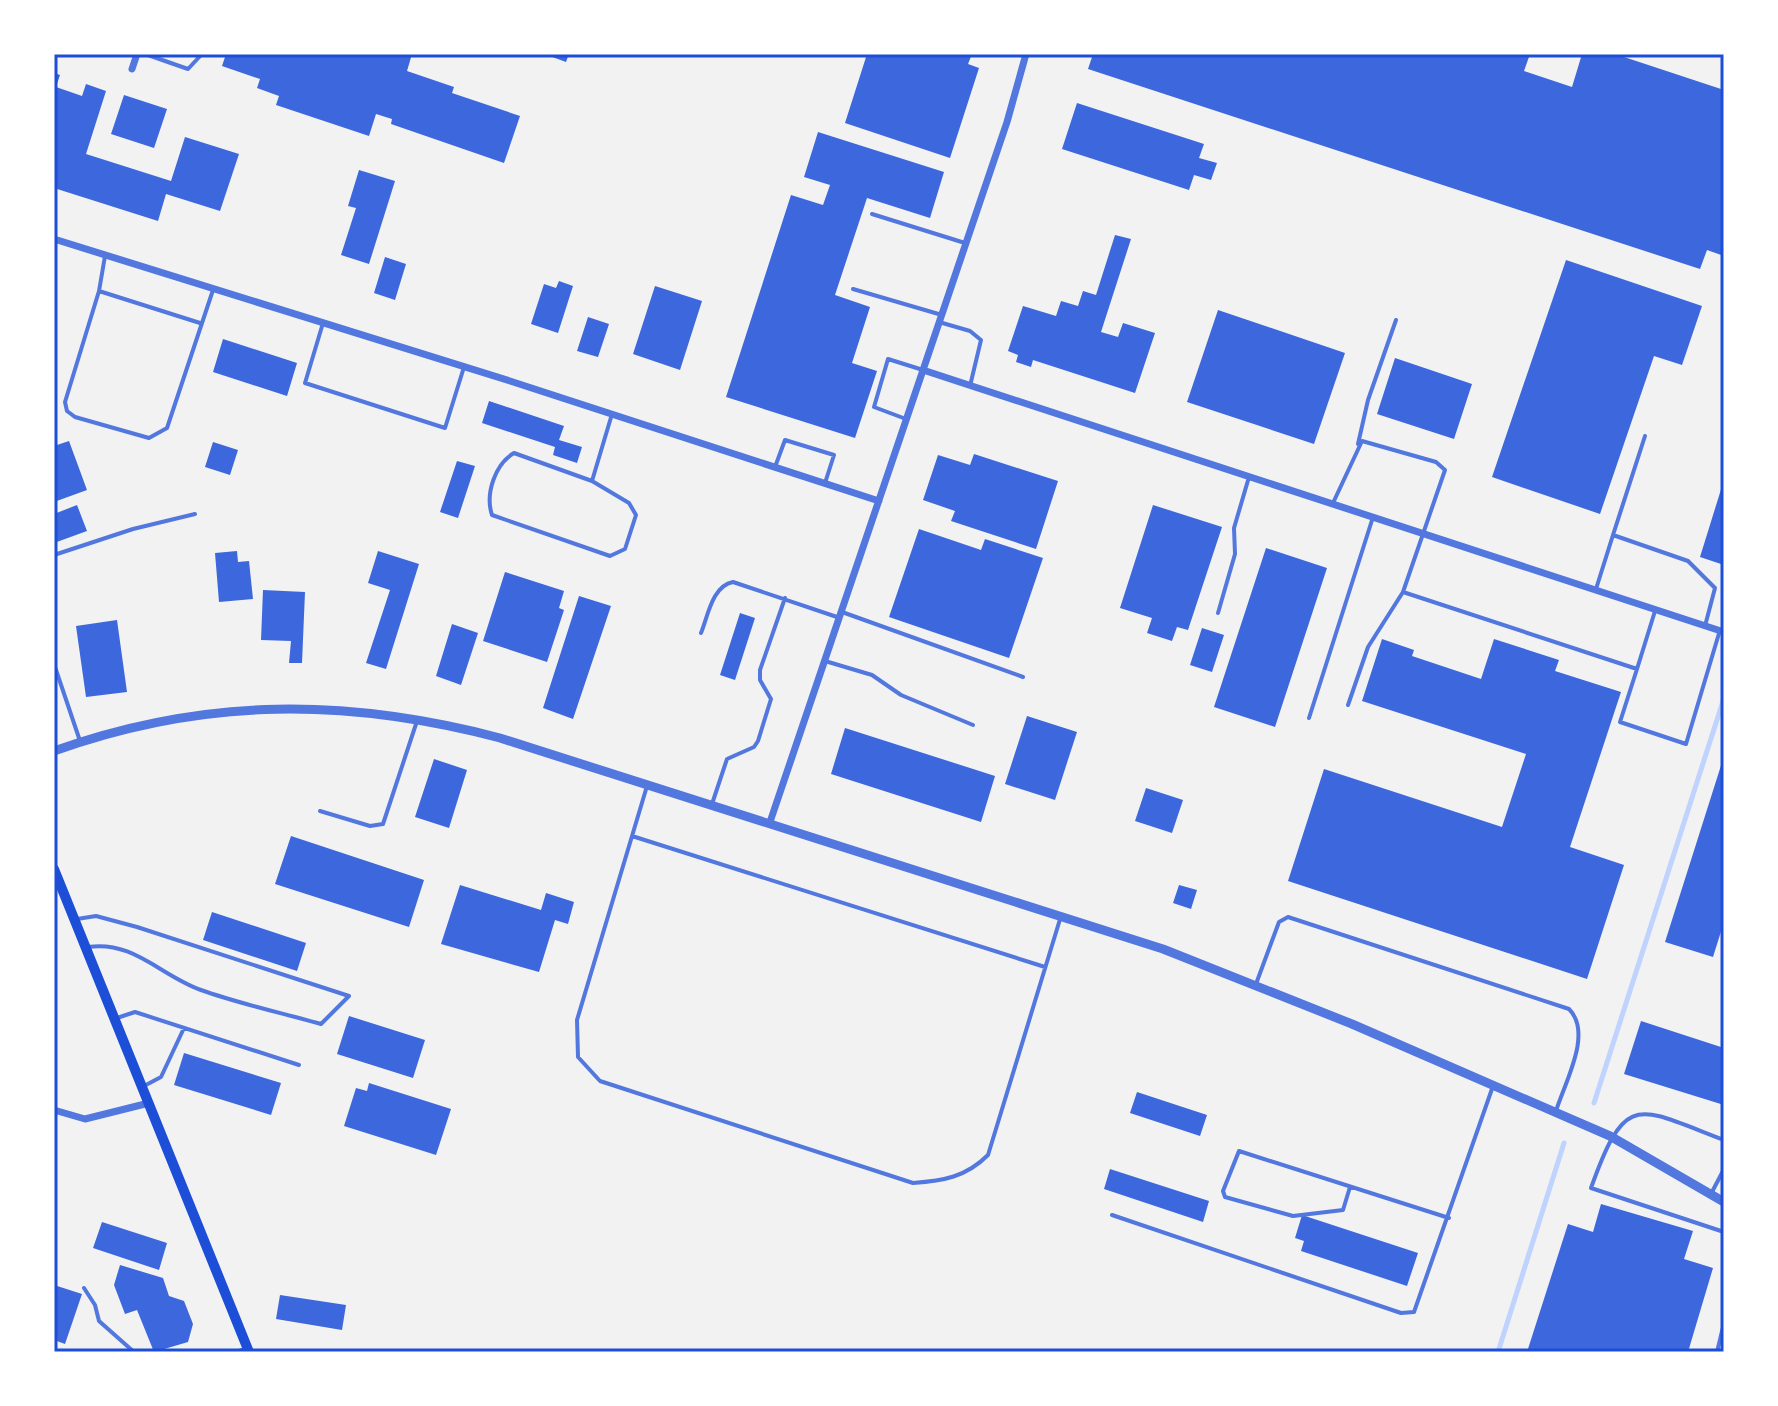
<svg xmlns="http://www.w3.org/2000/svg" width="1778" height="1406" font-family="'Archivo Narrow',sans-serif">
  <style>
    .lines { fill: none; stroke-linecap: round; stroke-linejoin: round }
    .stream { stroke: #bfd3fe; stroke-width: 5 }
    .building { fill: #3d67dc }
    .service { stroke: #5277de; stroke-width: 4 }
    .minor { stroke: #5277de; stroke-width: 7 }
    .tertiary { stroke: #5277de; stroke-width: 9 }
    .secondary { stroke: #1d4ed8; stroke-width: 10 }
    .neatline { fill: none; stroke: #1d4ed8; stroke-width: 3 }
  </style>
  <rect width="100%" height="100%" fill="#f2f2f2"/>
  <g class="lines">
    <path class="stream" d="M1594 1103 1724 698
      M1498 1352 1564 1143"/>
  </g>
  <path class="building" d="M226 54H412L407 71 454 87 452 93 520 116 504 163 391 124 392 119 376 114 369 136 276 105 279 96 257 88 260 79 222 66Z
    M544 54H569L566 62Z
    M867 54H972L968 64 979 68 950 158 845 123Z
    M1093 54H1530L1524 71 1572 87 1582 54H1615L1724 90V256L1707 250 1700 269 1088 69Z
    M54 73 60 75 56 87 82 96 86 84 106 91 86 154 171 181 185 137 239 154 220 211 166 194 158 221 54 188Z
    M124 95 167 109 154 148 111 134Z
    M1077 103 1204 144 1199 158 1217 163 1211 180 1194 175 1189 190 1062 149Z
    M818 132 944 172 930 218 867 198 835 295 870 307 852 363 877 371 855 438 726 397 791 195 823 205 830 185 804 177Z
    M359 170 395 181 369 264 341 255 356 208 348 206Z
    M1115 235 1131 239 1101 332 1118 337 1123 323 1155 333 1135 393 1033 360 1031 367 1016 362 1018 355 1008 351 1023 306 1056 316 1061 301 1078 306 1083 291 1096 295Z
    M385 257 406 264 395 300 374 293Z
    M1566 260 1702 306 1682 365 1654 356 1600 514 1492 477Z
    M559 281 573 286 558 333 531 324 544 284 556 288Z
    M655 286 702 301 680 370 633 354Z
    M1218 310 1345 353 1314 444 1187 402Z
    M588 317 609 324 598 357 577 351Z
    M223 339 297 363 287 396 213 372Z
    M1395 358 1472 384 1454 439 1377 414Z
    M489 401 564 426 559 440 582 447 577 463 553 455 555 447 482 423Z
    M69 441 87 490 54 502V446Z
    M213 442 238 450 230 475 205 467Z
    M974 454 1058 481 1036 549 951 521 955 511 923 500 938 455 970 465Z
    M457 461 475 466 458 518 440 512Z
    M1723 483H1724V565L1700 557Z
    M77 505 87 531 54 543V514Z
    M1153 505 1222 527 1188 630 1177 627 1172 641 1147 633 1152 618 1120 608Z
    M919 529 981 550 985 539 1043 558 1009 658 889 617Z
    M1266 548 1327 568 1275 727 1214 707Z
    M237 551 238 562 249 561 253 599 219 602 215 553Z
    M378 551 419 564 386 669 366 663 390 590 368 583Z
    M505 572 564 591 559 608 564 610 547 662 483 641Z
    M263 590 305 592 302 663H289L291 641 261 640Z
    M579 596 611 606 573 719 543 708Z
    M740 613 755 618 735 680 720 675Z
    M117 620 127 692 86 697 76 626Z
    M452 624 478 633 461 685 436 676Z
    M1202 628 1224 635 1212 672 1190 665Z
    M1382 639 1414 650 1412 656 1481 679 1494 639 1559 660 1555 671 1621 692 1570 847 1624 865 1587 979 1288 881 1324 769 1502 827 1526 754 1362 701Z
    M1027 716 1077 732 1055 800 1005 784Z
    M845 728 995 776 981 822 831 774Z
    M1724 756V922L1713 957 1665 942Z
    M434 759 467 770 449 828 415 817Z
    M1146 788 1183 800 1172 833 1135 821Z
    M291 836 424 880 409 927 275 884Z
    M460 885 541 910 546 893 574 902 568 924 555 920 539 972 441 944Z
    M1179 885 1197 890 1191 909 1173 903Z
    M212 912 306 943 297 971 203 940Z
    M349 1016 425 1040 413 1078 337 1054Z
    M1641 1021 1724 1048V1105L1624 1074Z
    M184 1053 281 1083 271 1115 174 1085Z
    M369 1083 451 1109 436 1155 344 1126 356 1088 367 1091Z
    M1137 1092 1207 1115 1200 1136 1130 1113Z
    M1110 1169 1209 1201 1203 1222 1104 1189Z
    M1601 1204 1693 1231 1684 1259 1713 1268 1688 1352H1527L1568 1224 1593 1232Z
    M1302 1215 1418 1253 1407 1286 1301 1251 1304 1241 1295 1238Z
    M102 1222 167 1243 159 1270 93 1248Z
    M120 1265 163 1278 169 1296 184 1301 193 1324 188 1342 154 1352 137 1310 125 1314 114 1285Z
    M54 1285 82 1294 65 1344 54 1340Z
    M280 1295 346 1305 342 1330 276 1319Z"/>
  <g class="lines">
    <path class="service" d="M145 54 188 69 202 54
      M872 214 965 243
      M105 256 99 291 65 402 67 411 75 417 149 438 167 428 213 290
      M853 289 942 315
      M99 291 200 323
      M939 322 970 331 981 340 970 386
      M323 323 305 383 445 428 464 367
      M906 419 874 407 888 359 923 370
      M1358 444 1368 400 1396 320
      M775 467 785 440 834 455 825 483
      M592 481 629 503 636 515 625 549 610 556 492 515C485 494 495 464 514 453L592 481 612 414
      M1333 503 1362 441 1436 462 1445 470 1403 592 1637 669 1655 611
      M1613 535 1645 436
      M54 555 133 529 195 514
      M1596 589 1613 535 1688 561 1715 588 1705 626
      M842 612 1023 677
      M1218 613 1235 554 1234 528 1249 477
      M701 633C708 616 712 586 733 582L837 617
      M825 661 872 675 901 695 973 725
      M54 664 80 741
      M1637 669 1620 722 1686 744 1720 630
      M1348 705 1368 647 1403 592
      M1309 718 1373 517
      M647 786 577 1020 578 1057 600 1081 913 1183C943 1181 966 1177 988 1155L1061 916
      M712 804 727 759 754 747 758 741 771 699 760 680V670L785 598
      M320 811 370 826 383 824 417 721
      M632 836 1045 967
      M77 919 96 916 137 927 349 996 321 1024C282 1013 240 1004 201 990 161 976 133 940 88 947
      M1256 984 1279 922 1288 917 1569 1009C1593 1033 1565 1082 1556 1111
      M117 1018 135 1012 299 1065
      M144 1086 161 1077 184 1028
      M1724 1140C1637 1107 1626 1090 1591 1188L1724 1232
      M1350 1187 1343 1210 1293 1216 1225 1197 1223 1191 1239 1151 1449 1218
      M1712 1192 1724 1169
      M1112 1215 1401 1313 1414 1312 1493 1086
      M84 1288 95 1305 99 1321 134 1352
      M236 1352 245 1349
      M1717 1352 1724 1323"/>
    <path class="minor" d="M132 69 137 54
      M54 239 510 381 879 501
      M923 370 1724 632
      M770 822 1007 122 1026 54
      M54 1110 85 1119 149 1103"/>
    <path class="tertiary" d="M54 751C205 697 347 698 500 738L1163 949 1352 1024 1610 1136 1724 1202"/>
    <path class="secondary" d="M54 869 249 1352"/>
  </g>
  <rect width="1778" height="1406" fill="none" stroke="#ffffff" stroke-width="112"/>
  <rect x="56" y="56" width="1666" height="1294" class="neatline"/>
</svg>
